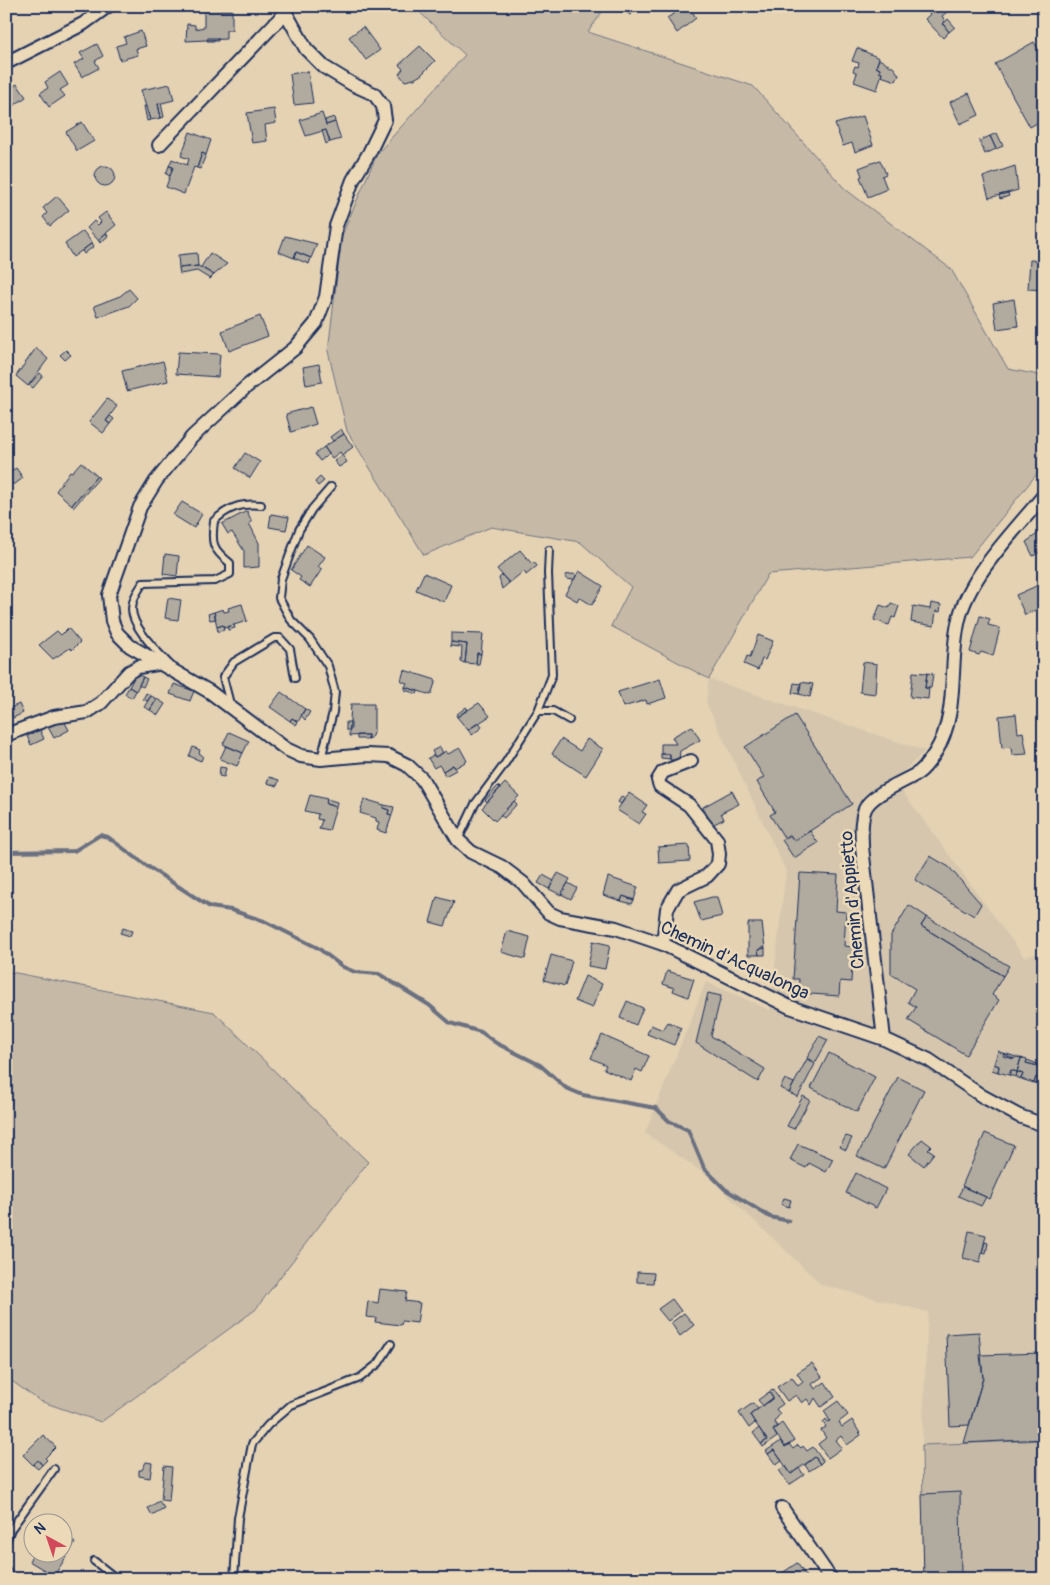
<svg xmlns="http://www.w3.org/2000/svg" width="1050" height="1585" font-family="Pangolin,sans-serif">
  <style>
    .built { fill: #d5c6ad }
    .green { fill: #c6baa7; stroke: #707482 }
    .lines { fill: none; stroke-linecap: round; stroke-linejoin: round }
    .stream { stroke: #6a6f80; stroke-width: 4 }
    .building { fill: #b1aa9e; stroke: #1b2f5e }
    .lane-casing { stroke: #1b2f5e; stroke-width: 10 }
    .street-casing { stroke: #1b2f5e; stroke-width: 16 }
    .lane { stroke: #ecd9b7; stroke-width: 6 }
    .street { stroke: #ecd9b7; stroke-width: 12 }
    .labels { text-anchor: middle; stroke-width: 5; stroke-linejoin: round; paint-order: stroke }
    .street-label { font-size: 18px; fill: #1b2f5e; stroke: #ecd9b7 }
  </style>
  <rect width="100%" height="100%" fill="#e4d2b3"/>
  <filter id="ink" filterUnits="userSpaceOnUse"><feTurbulence type="fractalNoise" baseFrequency=".02" numOctaves="2"/><feDisplacementMap in="SourceGraphic" scale="10" xChannelSelector="R" yChannelSelector="G"/><feConvolveMatrix kernelMatrix="1 2 1 2 8 2 1 2 1" color-interpolation-filters="sRGB"/></filter>
  <g filter="url(#ink)">
    <path class="built" d="M709 679 925 751 894 780 1024 957 1044 952V1440L922 1445 928 1312 822 1285 704 1173 645 1133 706 982 770 1010 786 871 706 702Z"/>
    <path class="green" d="M413 6H606L588 32 753 86 845 189 951 269 1008 369 1044 376V465L970 557 768 574 709 679 611 626 631 587 580 542 491 527 424 555 347 431 328 351 342 235 377 154 465 55Z
      M6 971 214 1012 368 1162 255 1310 101 1422 40 1401 6 1377Z
      M1044 1440V1579H924L922 1445Z"/>
    <g class="lines">
      <path class="stream" d="M6 852 74 851 100 835 108 837 147 866 210 907 231 910 264 921 318 948 343 967 355 972 379 974 429 1005 450 1023 481 1032 496 1043 540 1065 566 1088 583 1095 656 1108 669 1121 688 1130 704 1168 725 1189 770 1217 789 1221"/>
    </g>
    <path class="building" d="M201 6H220V10H232V30H226V39L186 41 187 24 195 25V29L204 27V7Z
      M220 6H232V10H220Z
      M619 6H638L630 15Z
      M686 6H689L696 18 677 33 667 18Z
      M928 6H942L947 12 942 16 945 21 943 24 949 32 943 38 925 19 930 14 925 9Z
      M942 6H953L947 12Z
      M948 19 955 27 949 32 943 24Z
      M363 27 380 50 366 60 349 37Z
      M141 31 146 46 136 49 138 55 120 60 116 46 126 43 124 37Z
      M208 38H218V41H207Z
      M1034 42 1044 59V119L1030 127 995 64Z
      M97 44 103 56 95 61 99 68 82 77 74 64 84 59 80 53Z
      M420 46 435 61 421 75 414 79 405 81 399 74 403 69 399 65Z
      M857 48 879 58 876 67 880 69 879 72 882 73 877 90 854 82 857 73 853 71 855 66 858 67 859 63 852 61Z
      M879 59 894 68 899 75 896 81 881 76 882 73 879 72 880 69 876 67Z
      M308 71 313 103 294 105 290 74Z
      M60 72 68 85 60 90 65 96 49 107 40 93 48 88 45 82Z
      M17 84 26 97 6 111V91Z
      M170 84 174 100 158 104 161 118 150 120 141 90Z
      M969 93 979 115 960 124 950 102Z
      M161 103 164 117 161 118 158 104Z
      M144 106H147L150 120 147 121Z
      M274 109 276 123 265 125 267 141 252 143 247 113Z
      M322 113 326 125 335 122 341 139 330 142 326 130 306 136 300 120Z
      M863 116 873 145 855 152 852 143 843 146 835 124Z
      M334 117 335 122 326 125 325 120Z
      M82 122 94 141 77 151 66 132Z
      M326 130 330 142 326 144 322 131Z
      M190 132 211 140 206 155 202 153 197 168 194 167 184 194 166 187 173 167 169 166 172 159 187 165 189 159 181 156Z
      M997 133 1003 146 996 149 990 136Z
      M990 136 996 149 985 154 979 141Z
      M202 153 206 155 200 169 197 168Z
      M880 160 886 174 882 176 887 189 868 197 860 177 862 176 859 168Z
      M169 166 173 167 170 176 166 174Z
      M1015 166 1018 190 989 198 983 177Z
      M95 176a10 10 0 1 1 20 0a10 10 0 1 1-20 0Z
      M1008 193 1009 196 1000 199 999 195Z
      M57 196 69 210 50 226 43 217 47 213 43 208Z
      M1042 202 1044 206 1038 210 1035 207Z
      M106 212 116 225 98 240 87 228 94 221 98 225 101 222 98 218Z
      M83 231 92 243 73 257 65 244Z
      M106 233 108 236 100 243 98 240Z
      M285 236 317 244 311 258 296 252 294 258 279 252Z
      M92 243 94 246 84 254 82 251Z
      M296 252 311 258 309 264 294 258Z
      M197 253 198 266 179 268 178 255Z
      M210 253 227 264 214 275 201 267Z
      M1030 260 1044 261V290L1028 289Z
      M198 266 214 275 210 279 197 271 180 274 179 268Z
      M129 289 137 298 129 306 98 317 94 306 120 296Z
      M1014 299 1018 326 997 329 993 303Z
      M260 316 268 336 229 351 222 331Z
      M36 348 48 359 28 386 16 376Z
      M66 350 71 355 65 360 60 355Z
      M178 352 220 354 218 377 176 374Z
      M163 361 168 381 127 391 122 371Z
      M319 364 322 382 306 385 303 367Z
      M40 373 43 376 33 388 29 385Z
      M107 399 117 406 106 421 110 424 103 433 89 422Z
      M311 407 316 424 291 432 286 414Z
      M110 416 114 419 110 424 106 421Z
      M341 429 344 434 333 441 330 437Z
      M344 434 353 447 342 455 340 452 332 458 324 447Z
      M324 447 329 454 320 461 315 454Z
      M245 453 260 462 250 478 235 468Z
      M342 455 347 462 339 467 334 461Z
      M81 462 97 476 72 505 56 491 70 471 72 472Z
      M16 468 23 478 15 484 7 483 6 475Z
      M97 476 99 478 74 507 72 505Z
      M320 477 324 481 318 486 315 482Z
      M182 502 202 514 194 528 173 515Z
      M247 511 252 522 249 523 259 543V567L244 568V551L232 532 228 534 222 524Z
      M271 514 289 517 286 530 269 527Z
      M6 524 13 531 10 533 6 529Z
      M1043 530 1044 550 1033 556 1026 542Z
      M307 545 325 557 318 567 322 569 310 587 299 580 301 577 291 570Z
      M520 550 532 564 534 562 537 566 526 575 524 571 509 583 497 569Z
      M165 554 179 556 177 576 163 574Z
      M579 571 603 586 592 605 579 597 577 601 565 594Z
      M424 573 451 585 444 602 416 590Z
      M574 574 576 576 574 580 566 579 565 575Z
      M502 575 509 583 502 589 499 578Z
      M1043 583 1044 606 1025 615 1016 595Z
      M168 598 181 600 178 620 165 618Z
      M891 603 899 606 895 618 892 617 889 625 874 620 880 605 889 608Z
      M931 603 941 605 940 612 936 611 934 626 911 622 913 606 930 609Z
      M242 604 247 621 224 628 223 625 217 627 214 612 223 609 224 612 229 611 228 608Z
      M214 612 216 619 210 620 208 614Z
      M980 616 990 619 988 625 1000 628 993 656 981 652 979 655 970 652Z
      M223 625 224 630 218 632 217 627Z
      M234 625 235 628 228 630 227 627Z
      M68 628 80 642 72 650 70 648 53 659 39 645 57 631 61 635Z
      M451 633 483 634 481 654 477 653 476 664 465 663 467 644 451 642Z
      M758 635 773 641 765 660 762 659 758 670 744 664 747 656 750 657Z
      M451 642 467 644 465 663 461 662 462 647 450 646Z
      M477 653 481 654 479 664H476Z
      M863 662 877 664 875 694 860 692Z
      M404 670 436 680 431 695 405 687 407 683 401 681Z
      M913 672 927 673 925 688H929L928 699 910 697Z
      M927 673 933 674 931 688H925Z
      M136 674 143 677 136 691 129 687Z
      M143 677 147 679 143 687 139 685Z
      M660 679 666 698 647 704 646 700 623 707 618 692Z
      M801 682 813 684 810 697 799 694Z
      M794 683 801 684 799 694 792 693Z
      M174 684 194 691 190 701 170 694Z
      M129 687 136 691 132 698 125 694Z
      M405 687 418 691 417 694 405 690Z
      M281 692 305 709 298 722 292 718 290 721 270 707Z
      M146 693 151 696 147 701 143 699Z
      M151 696 157 699 150 710 144 707Z
      M157 699 165 704 158 715 150 710Z
      M479 703 490 716 468 730 457 717Z
      M19 704 23 713 13 718 8 709Z
      M351 704H374V731L371 738 368 739V735L349 736Z
      M466 707 468 709 457 717 456 715Z
      M305 709 310 712 305 720 301 715Z
      M1016 714 1018 733 1023 732 1027 754 1012 755 1011 747 1002 748 999 716Z
      M795 715 852 804 794 841 790 835 785 839 770 815 775 812 757 782 764 777 745 747Z
      M292 718 298 722 296 725 290 721Z
      M63 719 69 730 54 738 48 727Z
      M346 722H351V730H346Z
      M479 722 482 727 472 735 468 730Z
      M692 726 700 740 680 751 679 760H670V754H661V744H676L672 737Z
      M40 730 44 739 31 745 27 736Z
      M229 732 249 741 243 753 223 744Z
      M357 735H368V739H357Z
      M561 739 580 751 587 739 603 749 586 776 552 754Z
      M226 746 243 753 237 766 220 759Z
      M193 747 200 750 199 753 203 756 201 761 189 756Z
      M440 747 443 753 435 757 432 751Z
      M460 748 467 761 455 768 453 765 443 771 439 765 434 768 428 758 434 755 435 757 446 751 448 754Z
      M661 754H670V759L661 758Z
      M453 765 456 770 445 776 443 771Z
      M220 767 226 768 224 777 219 776Z
      M269 777 279 780 277 786 267 783Z
      M505 783 519 796 495 821 482 808Z
      M498 786 500 788 487 802 485 800Z
      M732 791 739 804 721 813 724 819 712 825 703 807Z
      M629 793 647 805 642 812 646 814 639 824 617 810Z
      M310 795 327 799 326 804 336 807 329 831 319 829 322 820 317 819 318 814 305 811Z
      M622 796 625 798 621 804 618 802Z
      M327 799 337 802 336 807 326 804Z
      M364 799 384 805 383 808 389 810 388 814 392 815 386 833 377 830 379 822 376 821V818L360 813Z
      M514 801 517 804 504 818 500 815Z
      M384 805 394 807 392 815 388 814 389 810 383 808Z
      M810 831 818 843 794 858 782 840 790 835 794 841Z
      M689 845 690 861 659 863 658 847Z
      M930 856 949 867 981 904 974 916 915 880Z
      M558 873 570 879 561 895 549 889Z
      M800 873 838 875 836 911 846 912 844 946 853 947 851 982 840 981 839 996 798 993 799 979H793Z
      M543 875 554 881 549 889 538 883Z
      M608 877 638 887 634 900 623 896 621 901 603 895Z
      M568 883 577 888 571 899 561 894Z
      M623 896 634 900 632 904 621 901Z
      M437 897 454 902 445 926 430 922Z
      M712 897H717L722 916 701 921 694 902Z
      M909 905 927 917 921 926 1003 976 992 995 999 1000 966 1055 908 1020 916 1007 908 1002 915 989 891 974V935Z
      M927 917 1009 966 1003 976 921 926Z
      M748 923H762L765 948 758 950 759 955H748Z
      M123 928 132 931 130 936 120 933Z
      M507 931 530 937 525 959 501 952Z
      M593 941 610 945 605 969 588 966Z
      M761 948H765V955H759L758 950Z
      M551 955 572 961 565 986 544 980Z
      M667 971 694 979 688 997 673 991 674 988 663 984Z
      M585 976 602 984 592 1008 575 1001Z
      M708 993 721 996 711 1036 765 1069 758 1082 696 1043Z
      M627 1001 643 1008 636 1025 620 1018Z
      M668 1022 681 1028 674 1045 647 1034 651 1025 663 1030Z
      M602 1035 649 1056 642 1072 636 1069 631 1081 604 1069 606 1065 591 1058Z
      M819 1036 828 1040 815 1063 807 1058Z
      M998 1051 1014 1059 1016 1057 1021 1058 1017 1072 1011 1070 1009 1075 998 1072 999 1066 994 1064Z
      M829 1053 875 1077 857 1112 811 1088Z
      M1004 1053 1016 1057 1014 1059 1003 1056Z
      M1021 1058 1027 1060 1026 1063 1038 1066V1064L1044 1065 1041 1079 1036 1077 1034 1083 1021 1079 1023 1074 1017 1072Z
      M807 1059 815 1064 798 1097 789 1093Z
      M1027 1060 1038 1064V1066L1026 1063Z
      M994 1064 999 1066 998 1072 992 1070Z
      M1011 1070 1017 1072 1016 1077 1009 1075Z
      M1017 1072 1023 1074 1021 1079 1016 1077Z
      M898 1077 924 1090 884 1169 857 1156Z
      M1036 1077 1041 1079 1040 1085 1034 1083Z
      M785 1079 794 1083 789 1093 780 1088Z
      M803 1096 810 1100 794 1129 787 1126Z
      M985 1133 1014 1145 990 1199 962 1186Z
      M846 1136 852 1138 846 1150 840 1147Z
      M922 1139 931 1146 928 1149 934 1153 924 1166 909 1154Z
      M798 1144 833 1159 826 1172 809 1163 806 1168 790 1160Z
      M856 1173 886 1189 876 1208 846 1193Z
      M1044 1180V1199L1039 1198Z
      M963 1187 986 1197 981 1206 958 1196Z
      M784 1198 791 1200 789 1207 781 1204Z
      M969 1231 986 1235 980 1262 963 1258Z
      M985 1242 988 1243 986 1253 982 1252Z
      M637 1272 654 1273 653 1283 637 1282Z
      M380 1289 407 1292 405 1301 420 1303 417 1323 402 1321 401 1325 375 1322 376 1318 366 1317 368 1301 378 1303Z
      M672 1299 681 1311 668 1321 658 1309Z
      M684 1313 694 1325 680 1336 671 1323Z
      M979 1332 983 1378 969 1425 950 1426 946 1334Z
      M1043 1353 1044 1439 964 1443 983 1378 980 1355Z
      M812 1363 822 1377 812 1384 815 1389 825 1382 835 1397 821 1407 815 1398 811 1405 807 1399 802 1403 796 1395 787 1401 777 1387 792 1377 798 1386 803 1382 797 1373Z
      M773 1390 783 1404 776 1409 780 1414 774 1422 778 1427 773 1430 777 1437 763 1447 761 1444 767 1440 750 1415 773 1398 769 1392Z
      M769 1392 773 1398 763 1406 758 1400Z
      M838 1401 848 1415 839 1422 842 1427 852 1420 861 1435 847 1445 841 1436 836 1440 842 1448 828 1458 818 1444 826 1438 821 1430 826 1427 823 1422 826 1419 828 1422 830 1421 824 1411Z
      M753 1403 758 1409 750 1415 755 1423 749 1428 739 1413Z
      M782 1423 794 1441 785 1447 773 1430Z
      M759 1428 767 1440 761 1444 753 1433Z
      M43 1435 56 1447 45 1458 47 1460 42 1465 38 1460 33 1465 23 1455Z
      M781 1441 785 1447 789 1444 793 1449 798 1445 801 1448 803 1446 807 1451 813 1447 823 1461 820 1464 815 1457 791 1474 774 1450 768 1454 766 1451Z
      M774 1450 782 1461 776 1465 768 1454Z
      M815 1457 820 1464 809 1471 805 1465Z
      M38 1460 42 1465 38 1469 33 1465Z
      M146 1462 152 1463 150 1478 139 1476V1470H142Z
      M164 1466 172 1467 169 1501 161 1500Z
      M786 1466 791 1474 799 1468 804 1475 789 1485 779 1470Z
      M960 1492 961 1579H924L922 1494Z
      M159 1501 164 1508 152 1515 148 1508Z
      M62 1535 75 1543 54 1576 29 1561 34 1552H62Z
      M797 1563 808 1579H775V1578Z"/>
    <g class="lines">
      <g class="lane-casing">
        <path id="lane" d="M170 665C158 652 132 628 132 609 132 599 138 591 143 583L215 581 230 574V563C212 549 211 543 214 521 229 507 241 503 261 505
          M230 704 223 677 234 662 274 638H280L290 649 295 678
          M538 711H553L569 720
          M321 759 333 712 335 692 328 666 310 639 291 620 279 598 281 579 299 530 312 509 331 487
          M458 840 475 804 504 765 538 711 552 675 548 573 549 550
          M6 1542 11 1529 54 1469
          M94 1561 117 1579
          M6 1570 11 1579
          M234 1579 238 1518 252 1444 268 1425 291 1405 360 1378 379 1363 391 1344"/>
      </g>
      <g class="street-casing">
        <path id="street" d="M282 6 306 49 324 67 352 84 374 94 383 106 385 120 369 153 353 180 336 226 326 297 316 323 295 348 246 387 192 437 156 481 140 507 109 595 112 621 117 633 130 646 210 692 286 749 301 756 321 759 367 755 389 756 407 765 422 779 458 840 471 852 502 867 523 883 549 913 560 918 616 928 663 944 790 1007 884 1039 929 1060 982 1096 1019 1116 1044 1125
          M6 63 83 24 108 6
          M159 145 286 12
          M6 735 54 717 87 712 101 703 129 672 138 667 157 664
          M663 944 667 909 678 890 707 876 718 864 719 854 717 840 689 805 660 786 658 780 663 772 691 761
          M884 1039 862 847C862 835 860 821 865 809 871 794 904 782 918 773 924 769 931 759 935 753 960 713 948 664 959 619 970 574 1015 531 1044 495
          M782 1508 831 1579"/>
      </g>
      <use href="#lane" class="lane"/>
      <use href="#street" class="street"/>
    </g>
  </g>
  <g class="labels">
    <g class="street-label">
      <text transform="translate(852 900) rotate(-95)" y="6">Chemin d'Appietto</text>
      <text transform="translate(735 960) rotate(25)" y="6">Chemin d'Acqualonga</text>
    </g>
  </g>
  <rect width="1050" height="1585" fill="none" stroke="#ecd9b7" stroke-width="25"/>
  <rect x="12" y="12" width="1025" height="1560" fill="none" stroke="#1b2f5e" stroke-width="2" filter="url(#ink)"/>
  <g transform="translate(48 1538) rotate(320)"><circle r="24" fill="#ecd9b7" stroke="#989593"/>
  <path d="M0-4L9 19L0 12L-9 19Z" fill="#d1495b"/>
  <text y="-8" font-size="14" font-weight="bold" text-anchor="middle" fill="#1b2f5e">N</text>
  </g>
</svg>
